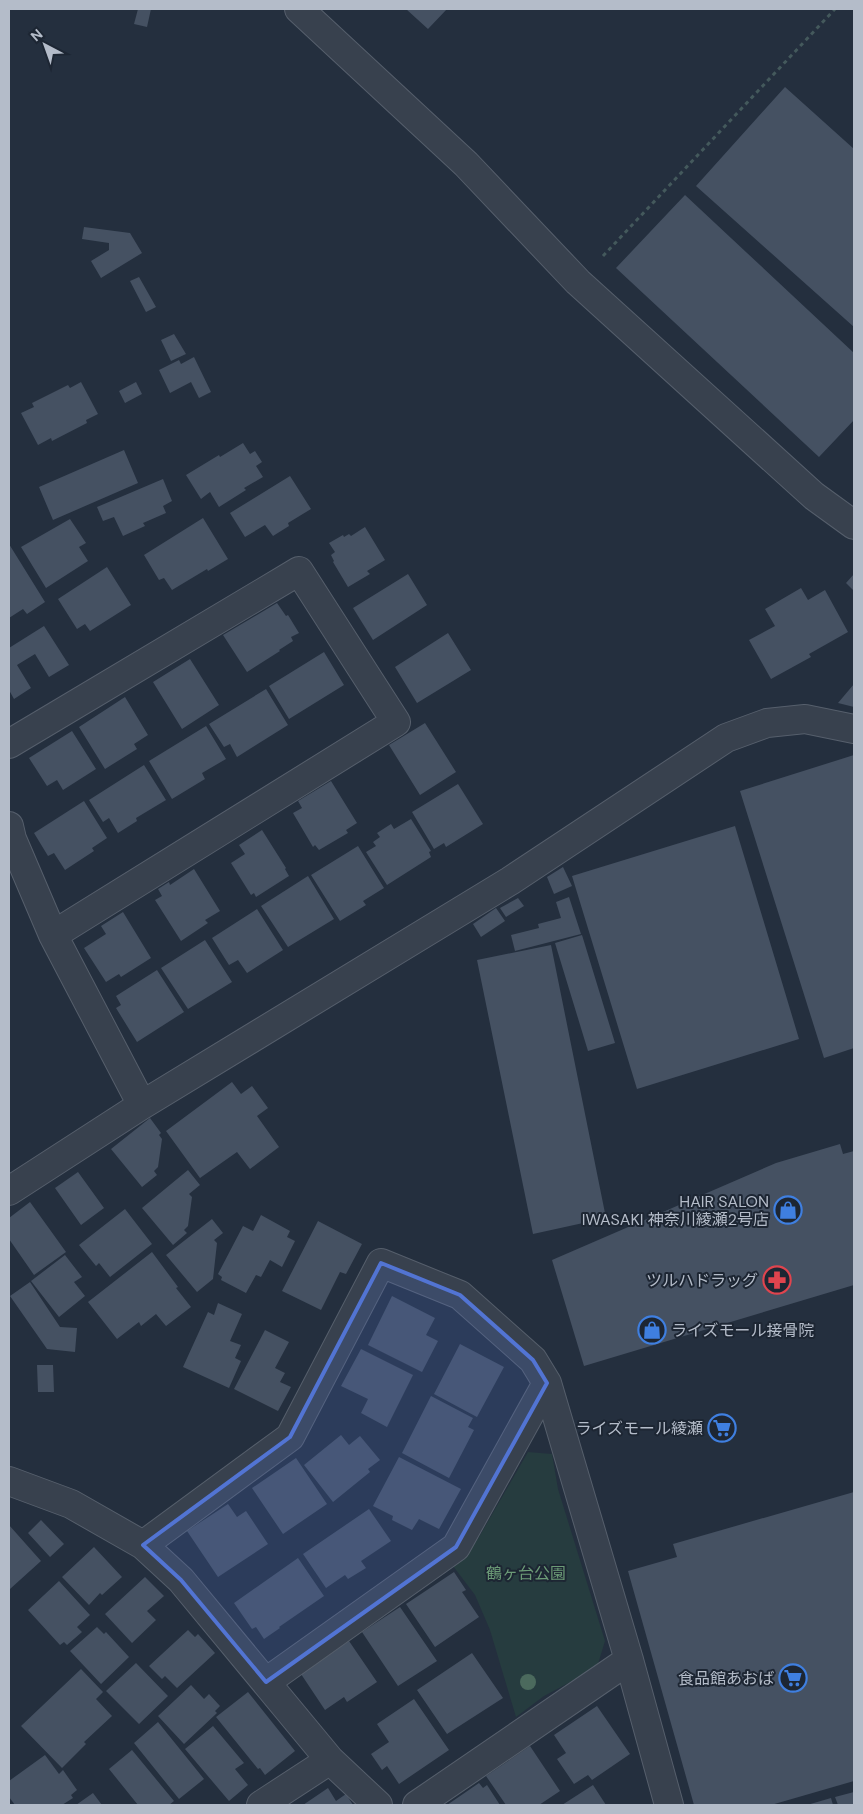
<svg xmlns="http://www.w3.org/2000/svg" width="863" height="1814" font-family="'DM Sans','Noto Sans JP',sans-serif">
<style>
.green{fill:#263c3f}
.building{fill:#455162}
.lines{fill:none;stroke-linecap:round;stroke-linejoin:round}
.minor-casing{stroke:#565f6c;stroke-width:30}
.tertiary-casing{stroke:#565f6c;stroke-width:30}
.path{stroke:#44595c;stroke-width:3;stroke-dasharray:4 4;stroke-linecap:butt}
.minor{stroke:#38414e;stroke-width:28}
.tertiary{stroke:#38414e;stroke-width:28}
.tree{fill:#4b6a5d}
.marked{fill:#5274d3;fill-opacity:0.2;stroke:#5274d3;stroke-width:4;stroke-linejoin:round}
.labels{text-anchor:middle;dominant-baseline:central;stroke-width:4;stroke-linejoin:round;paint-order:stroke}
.poi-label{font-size:16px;fill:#b4bcc9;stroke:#1d2633;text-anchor:end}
.park-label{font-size:16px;fill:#6b9a76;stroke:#1d2633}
</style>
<rect width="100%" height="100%" fill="#242f3e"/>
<!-- green -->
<path class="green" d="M528 1452 552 1454 558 1489 605 1641 598 1664 591 1671 544 1696 516 1717 490 1630 475 1595 453 1566 465 1557 479 1537Z"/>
<!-- building -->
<path class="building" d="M138 9H151L147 27 134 24Z
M406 9H447L428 29Z
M785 87 854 149V327L696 186Z
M685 195 854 353V420L819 457 616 268Z
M84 227 130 233 142 253 101 278 91 261 109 250V243L82 239Z
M139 277 156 307 146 312 130 281Z
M174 334 186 354 171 361 161 340Z
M194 357 211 392 199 398 191 382 170 393 159 370 179 360 181 364Z
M81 382 98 414 86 420 87 423 52 441 51 438 38 445 21 413 34 407 32 403 68 385 70 388Z
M136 382 142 394 125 403 119 391Z
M243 443 250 454 255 451 262 462 256 466 263 477 244 488 246 490 219 507 210 492 201 499 186 475 219 455 220 457Z
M124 450 138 483 53 520 39 487Z
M290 476 311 509 288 523 289 526 273 536 265 525 245 537 230 513Z
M163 479 172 501 163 506 166 513 143 523 145 526 123 536 114 517 103 521 97 507Z
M203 518 228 559 208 571 207 569 172 590 164 578 159 580 144 555Z
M70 519 86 543 79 547 88 561 46 588 21 547Z
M365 527 385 560 367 571 370 574 348 587 333 562 334 561 331 555 335 552 329 543 343 535 344 537 349 534 351 536Z
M9 544 45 602 27 614 23 609 9 618Z
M107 567 131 605 90 631 85 624 77 629 58 599Z
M408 574 427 605 373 640 353 608Z
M854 574V591L846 583Z
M801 588 808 600 825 590 848 632 809 654 811 657 771 679 749 640 775 626 765 609Z
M277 603 286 616 288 615 299 633 291 637 293 641 279 650 280 651 247 672 223 635Z
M44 626 69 665 49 677 35 654 17 665 31 688 14 699 9 690V648Z
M448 633 471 670 417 703 395 667Z
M324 652 344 685 289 719 269 686Z
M190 659 219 705 182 729 153 682Z
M854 684V707L838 703Z
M266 689 288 725 237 757 230 744 224 747 209 724Z
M125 697 148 735 134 744 137 749 105 769 79 727Z
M425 723 456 772 420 795 389 745Z
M206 726 226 759 202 773 205 779 172 799 149 761Z
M72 731 96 769 63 790 57 780 47 786 29 758Z
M854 755V1048L824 1058 740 791Z
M144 765 166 800 136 818 137 821 118 833 109 818 103 822 89 800Z
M331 781 357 823 346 830 348 833 319 850 315 845 313 847 293 813 302 808 298 801Z
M458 784 483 824 446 847 444 843 434 849 412 812Z
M84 801 107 838 92 848 94 851 65 870 54 853 48 856 34 833Z
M411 819 431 851 429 852 431 857 387 885 366 852 376 846 373 842 380 837 377 833 391 824 394 829Z
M735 826 799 1039 637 1089 572 876Z
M262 830 286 868 285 869 289 876 256 897 254 893 251 895 231 863 245 854 239 845Z
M358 846 384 888 363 901 366 905 340 921 311 875Z
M563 867 572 886 554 894 547 877Z
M194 869 220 911 205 920 208 923 181 941 155 900 162 896 158 889 169 882 170 885Z
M308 876 334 919 288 947 261 906Z
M569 897 581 934 515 951 511 935 539 928 538 924 561 918 556 902Z
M518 898 524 906 506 917 500 908Z
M496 908 505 921 481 937 473 924Z
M257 909 283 950 247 973 238 960 229 965 212 938Z
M123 912 151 958 121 977 119 974 106 982 84 948 106 934 101 926Z
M582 935 615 1043 588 1051 555 943Z
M205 940 232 982 188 1009 161 968Z
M551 945 606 1218 533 1234 477 960Z
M157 970 184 1012 137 1042 116 1008 121 1005 116 996Z
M232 1082 241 1094 252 1086 268 1108 257 1116 279 1147 250 1169 237 1152 200 1178 166 1131Z
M150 1118 161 1133 159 1135 162 1139 158 1167 154 1171 157 1175 142 1187 111 1149Z
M840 1144 843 1154 854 1151V1285L584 1366 552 1260 776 1163Z
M188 1170 200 1185 189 1194 192 1197 188 1226 184 1230 187 1233 173 1245 142 1208Z
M78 1172 104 1208 81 1225 55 1188Z
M30 1202 66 1252 34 1275 9 1239V1218Z
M125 1209 152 1244 110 1277 99 1263 96 1266 79 1245Z
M261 1215 290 1231 287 1237 295 1241 282 1267 270 1260 261 1277 256 1275 246 1293 221 1280 222 1277 218 1274 243 1226 253 1231Z
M212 1219 223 1233 214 1240 217 1243 213 1279 197 1292 166 1255Z
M318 1221 362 1244 346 1274 340 1272 321 1310 282 1291Z
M152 1252 178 1287 176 1288 191 1307 166 1326 156 1314 141 1326 139 1322 117 1339 88 1302Z
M65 1255 82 1277 74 1282 85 1296 59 1317 31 1281Z
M30 1282 60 1327 77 1328 75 1352 47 1349 10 1296Z
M392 1296 435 1318 426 1335 438 1341 422 1372 368 1345Z
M218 1303 242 1314 230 1341 241 1345 235 1358 241 1361 229 1388 183 1367 208 1312 214 1315Z
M265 1330 289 1342 275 1368 285 1373 280 1382 291 1387 278 1411 234 1389Z
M460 1344 504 1367 477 1417 434 1394Z
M361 1349 413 1375 387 1427 361 1413 368 1399 341 1386Z
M37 1365H53L54 1392H38Z
M431 1396 473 1418 468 1427 474 1430 449 1478 402 1453Z
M341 1435 349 1445 360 1436 380 1460 368 1469 370 1472 333 1502 304 1465Z
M399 1457 461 1489 439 1529 419 1519 412 1530 392 1520 393 1516 373 1506Z
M296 1458 327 1504 283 1534 252 1488Z
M854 1492V1781L771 1805H694L628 1571 677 1557 673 1544Z
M228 1504 237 1517 246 1511 268 1544 218 1577 187 1531Z
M369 1509 391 1541 361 1561 366 1568 348 1579 345 1575 326 1588 303 1554Z
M41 1520 64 1544 50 1557 28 1533Z
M9 1525 41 1561 10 1589 9 1588Z
M94 1547 122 1577 102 1595 100 1593 89 1605 62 1577Z
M298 1558 324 1596 279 1627 280 1628 264 1639 256 1627 252 1629 234 1603Z
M454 1572 466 1590 462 1592 479 1617 435 1647 406 1604Z
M145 1577 164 1596 147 1611 156 1620 132 1643 105 1614Z
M59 1581 90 1615 77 1627 82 1632 67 1645 64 1642 60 1645 28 1610Z
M400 1607 437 1661 398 1686 362 1632Z
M97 1627 104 1634 106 1632 129 1657 101 1684 70 1651Z
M188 1630 195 1637 198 1634 215 1653 177 1688 165 1676 162 1679 149 1666Z
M349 1641 377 1682 347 1702 344 1697 325 1710 301 1674Z
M472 1653 503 1698 447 1734 417 1690Z
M136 1663 168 1696 139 1724 106 1691Z
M81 1669 103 1692 96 1699 112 1716 84 1742 86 1744 62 1768 21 1726Z
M191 1685 204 1699 209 1694 220 1706 215 1711 217 1713 184 1744 158 1716Z
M248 1692 295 1751 265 1775 260 1768 258 1769 216 1717Z
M414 1699 449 1750 399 1784 387 1766 382 1770 371 1754 389 1742 377 1724Z
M597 1706 630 1754 592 1780 588 1775 574 1784 557 1759 566 1753 554 1735Z
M158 1722 204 1779 179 1799 134 1743Z
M213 1726 244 1763 235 1769 248 1785 229 1801 185 1749Z
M530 1746 560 1791 539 1805H506L486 1776Z
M132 1750 174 1801 169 1805H138L109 1769Z
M45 1755 59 1774 63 1770 77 1790 71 1795 73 1798 62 1805H15L9 1797V1781Z
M479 1783 483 1788 487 1785 500 1805H447Z
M593 1785 606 1805H562Z
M328 1788 336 1801 346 1794 353 1805H303Z
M854 1792V1805H838L835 1797Z
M93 1793 102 1805H76Z
M831 1798 833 1805H807Z"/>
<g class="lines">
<!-- minor casing -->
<g class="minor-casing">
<path id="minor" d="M9 744 299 571 396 722 53 935
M9 826 12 839 53 935 142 1105
M9 1191 142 1105 510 881 726 738 767 723 805 719 854 729
M9 1481 71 1504 143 1545 181 1580 330 1760 378 1805
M143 1545 290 1437 381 1263 460 1295 533 1360 547 1383 629 1660 669 1805
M266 1682 456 1547 547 1383
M261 1805 330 1760
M417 1805 629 1660"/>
</g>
<!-- tertiary casing -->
<g class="tertiary-casing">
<path id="tertiary" d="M299 9 466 164 578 282 814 496 854 525"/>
</g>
<!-- path -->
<path class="path" d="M603 256 835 9"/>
<!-- minor -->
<use href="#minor" class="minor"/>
<!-- tertiary -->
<use href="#tertiary" class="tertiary"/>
</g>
<!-- trees -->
<circle class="tree" cx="528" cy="1682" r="8"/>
<!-- marked area -->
<path class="marked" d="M381 1263 460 1295 533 1360 547 1383 456 1547 266 1682 181 1580 143 1545 290 1437Z"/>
<!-- icons -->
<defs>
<g id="shop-ring" transform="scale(1.4375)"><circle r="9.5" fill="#1d2633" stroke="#3f7fe0" stroke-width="1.5"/><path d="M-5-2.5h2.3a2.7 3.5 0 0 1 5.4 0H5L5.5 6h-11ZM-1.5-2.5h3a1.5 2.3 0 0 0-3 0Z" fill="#3f7fe0"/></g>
<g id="pharmacy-ring" transform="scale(1.4375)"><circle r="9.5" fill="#1d2633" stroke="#e0444e" stroke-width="1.5"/><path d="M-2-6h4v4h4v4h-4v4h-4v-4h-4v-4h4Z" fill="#e0444e"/></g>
<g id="supermarket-ring" transform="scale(1.4375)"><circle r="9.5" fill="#1d2633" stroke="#3f7fe0" stroke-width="1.5"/><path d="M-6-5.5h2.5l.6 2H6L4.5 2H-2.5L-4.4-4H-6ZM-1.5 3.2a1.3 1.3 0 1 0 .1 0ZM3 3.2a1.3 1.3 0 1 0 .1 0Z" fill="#3f7fe0"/></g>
</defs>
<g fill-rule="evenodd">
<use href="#shop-ring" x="788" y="1210"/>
<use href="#pharmacy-ring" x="777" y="1280"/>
<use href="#shop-ring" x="652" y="1330"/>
<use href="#supermarket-ring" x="722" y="1428"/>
<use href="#supermarket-ring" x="793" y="1678"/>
</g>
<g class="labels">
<!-- poi labels -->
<g class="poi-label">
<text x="769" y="1201">HAIR SALON<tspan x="769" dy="18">IWASAKI 神奈川綾瀬2号店</tspan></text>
<text x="758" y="1280">ツルハドラッグ</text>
<text x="671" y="1330" text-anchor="start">ライズモール接骨院</text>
<text x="703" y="1428">ライズモール綾瀬</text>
<text x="774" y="1678">食品館あおば</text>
</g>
<!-- park labels -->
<g class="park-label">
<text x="526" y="1573">鶴ヶ台公園</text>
</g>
</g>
<!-- border -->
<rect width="863" height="1814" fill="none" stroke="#b4bcc9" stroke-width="20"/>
<!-- north arrow -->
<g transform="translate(45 45) rotate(319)" stroke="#1d2633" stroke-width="4" paint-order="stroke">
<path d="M0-4L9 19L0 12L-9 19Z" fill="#b4bcc9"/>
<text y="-8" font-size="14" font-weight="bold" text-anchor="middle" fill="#b4bcc9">N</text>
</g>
</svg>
